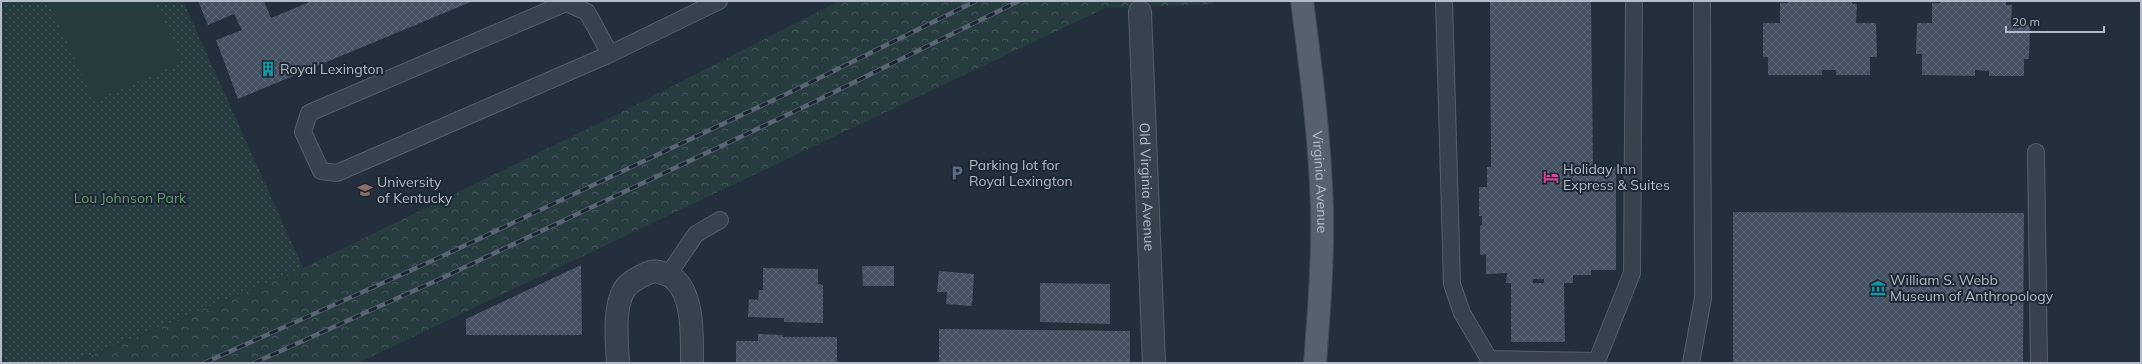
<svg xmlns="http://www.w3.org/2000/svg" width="2142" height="364" font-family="Mulish,sans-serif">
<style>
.green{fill:url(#green-dots)}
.forest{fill:url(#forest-crowns)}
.pitch{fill:#263c3f}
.building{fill:url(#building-cross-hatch);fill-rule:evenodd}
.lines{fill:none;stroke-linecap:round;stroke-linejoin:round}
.service-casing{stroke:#565f6c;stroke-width:18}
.minor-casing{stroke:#565f6c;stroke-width:24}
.primary-casing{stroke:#414a57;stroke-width:24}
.service{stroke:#38414e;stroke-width:16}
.minor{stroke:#38414e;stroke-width:22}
.primary{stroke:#56606e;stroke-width:22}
.rail-casing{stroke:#5a6575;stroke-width:4.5}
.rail{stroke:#1d2633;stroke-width:3;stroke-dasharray:9;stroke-linecap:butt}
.labels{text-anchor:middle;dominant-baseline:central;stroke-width:4;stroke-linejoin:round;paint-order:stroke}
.poi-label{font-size:14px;fill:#b4bcc9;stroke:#1d2633;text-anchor:start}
.street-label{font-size:14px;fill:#b4bcc9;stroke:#1d2633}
.park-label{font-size:14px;fill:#6b9a76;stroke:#1d2633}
</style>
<defs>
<pattern id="green-dots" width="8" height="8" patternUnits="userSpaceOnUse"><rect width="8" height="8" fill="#263c3f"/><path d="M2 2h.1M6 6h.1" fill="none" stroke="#435659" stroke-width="1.8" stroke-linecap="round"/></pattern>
<pattern id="forest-crowns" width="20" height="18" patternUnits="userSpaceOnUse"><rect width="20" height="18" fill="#263c3f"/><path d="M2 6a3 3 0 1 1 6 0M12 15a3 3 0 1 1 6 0" fill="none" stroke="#435659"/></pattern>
<pattern id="building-cross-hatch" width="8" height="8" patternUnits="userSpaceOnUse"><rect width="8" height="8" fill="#455162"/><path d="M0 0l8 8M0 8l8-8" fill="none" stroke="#5d6877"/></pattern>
</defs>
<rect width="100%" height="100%" fill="#242f3e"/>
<!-- green -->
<path class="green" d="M1 1H183L303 268 72 363H6L1 355Z"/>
<!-- forest -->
<path class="forest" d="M839 1H1215L1212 4 1105 8 358 363H73L303 268 622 112Z"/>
<!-- pitch -->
<path class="pitch" d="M48 1H155L182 62 94 101Z"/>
<!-- building -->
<path class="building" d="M198 1H264L271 18 312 1H473L238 99 216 40 242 30 234 14 208 25Z
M1490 1H1591L1593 167H1616V270H1591V275H1573V283H1564L1565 342H1511V283H1506L1507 273 1486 274V254L1480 255V225L1482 226V216H1479V187H1487V167H1491ZM1533 279H1544V283H1533Z
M1788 1H1852V4H1857L1856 23H1876L1877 57H1870V75H1836V70H1822V75H1768V57H1763V23H1780V3H1788Z
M1941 1H2006V5H2012L2011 25H2030L2029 59H2024V76H1989V71L1975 70V76L1922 75V54H1916L1917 23H1932V3H1941Z
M1733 212 2024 213 2023 363H1733Z
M581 265 582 335H466V319Z
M862 266H894V286H863Z
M763 268 818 269V284L823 285V323L784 322V318L748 317 749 299 758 300 759 290H763Z
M939 271 974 274 972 306 946 304 947 292H937Z
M1040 283 1110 284V324L1040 322Z
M939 329 1130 331V363H939Z
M758 334 783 335V337H837V363H736V341H758Z"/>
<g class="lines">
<!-- service casing -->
<g class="service-casing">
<path id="service" d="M1444 1 1452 284 1462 313 1489 359 1488 363
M610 54 587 12 566 3 309 113 303 132 321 171 337 173 610 54 719 1
M2036 152 2039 363
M668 275 696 234 720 220
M1489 359 1596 361
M1596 363 1632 273 1634 1
M1691 363 1703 298 1702 1"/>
</g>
<!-- minor casing -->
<g class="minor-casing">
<g id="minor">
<path id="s1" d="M1140 12 1154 363"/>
<path d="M618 363C617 342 613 309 624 290 628 283 641 276 648 273 655 270 659 272 666 274 695 286 692 337 692 363"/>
</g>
</g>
<!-- primary casing -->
<g class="primary-casing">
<g id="primary">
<path id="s2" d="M1302 1C1311 70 1320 139 1322 209 1323 260 1319 312 1315 363"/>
</g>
</g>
<!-- service -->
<use href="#service" class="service"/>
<!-- minor -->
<use href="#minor" class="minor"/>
<!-- primary -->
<use href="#primary" class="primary"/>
<!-- rail casing -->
<g class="rail-casing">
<path id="rail" d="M204 363 434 260 801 87 976 1
M254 363 442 278 810 104 1019 1"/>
</g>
<!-- rail -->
<use href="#rail" class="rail"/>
</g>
<!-- icons -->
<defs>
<g id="building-bare" transform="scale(1.2)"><path d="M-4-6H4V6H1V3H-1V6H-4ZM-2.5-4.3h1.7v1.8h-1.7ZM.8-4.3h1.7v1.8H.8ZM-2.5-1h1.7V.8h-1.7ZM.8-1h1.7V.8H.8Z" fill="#0f9aa8" stroke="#1d2633" stroke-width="2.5" paint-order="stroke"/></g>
<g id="parking-bare" transform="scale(1.2)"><path d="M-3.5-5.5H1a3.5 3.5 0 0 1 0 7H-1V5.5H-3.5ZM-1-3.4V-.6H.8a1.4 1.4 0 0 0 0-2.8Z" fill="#5c6f8a" stroke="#1d2633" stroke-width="2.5" paint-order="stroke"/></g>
<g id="hotel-bare" transform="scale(1.2)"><path d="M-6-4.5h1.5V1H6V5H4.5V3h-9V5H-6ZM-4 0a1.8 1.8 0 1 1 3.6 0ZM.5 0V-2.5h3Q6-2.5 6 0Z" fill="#d1479c" stroke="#1d2633" stroke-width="2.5" paint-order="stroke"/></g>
<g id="university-bare" transform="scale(1.2)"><path d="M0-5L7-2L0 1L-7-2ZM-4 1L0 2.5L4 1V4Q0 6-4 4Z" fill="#8d6e63" stroke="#1d2633" stroke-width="2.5" paint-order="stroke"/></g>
<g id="museum-bare" transform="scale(1.2)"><path d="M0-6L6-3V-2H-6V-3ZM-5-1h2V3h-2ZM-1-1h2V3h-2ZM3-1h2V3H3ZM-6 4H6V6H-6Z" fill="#0f9aa8" stroke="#1d2633" stroke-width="2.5" paint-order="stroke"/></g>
</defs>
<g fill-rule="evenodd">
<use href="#building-bare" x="268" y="69"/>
<use href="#parking-bare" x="957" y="173"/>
<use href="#hotel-bare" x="1551" y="177"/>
<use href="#university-bare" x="365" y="190"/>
<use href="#museum-bare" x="1878" y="288"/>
</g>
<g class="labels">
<!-- poi labels -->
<g class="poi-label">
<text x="280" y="69">Royal Lexington</text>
<text x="969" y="165">Parking lot for<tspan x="969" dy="16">Royal Lexington</tspan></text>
<text x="1563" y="169">Holiday Inn<tspan x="1563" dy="16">Express &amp; Suites</tspan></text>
<text x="377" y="182">University<tspan x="377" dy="16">of Kentucky</tspan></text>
<text x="1890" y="280">William S. Webb<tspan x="1890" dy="16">Museum of Anthropology</tspan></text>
</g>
<!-- street labels -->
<g class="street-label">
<text stroke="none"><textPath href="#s2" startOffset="182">Virginia Avenue</textPath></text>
<text stroke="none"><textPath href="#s1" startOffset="175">Old Virginia Avenue</textPath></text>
</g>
<!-- park labels -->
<g class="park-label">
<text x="130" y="198">Lou Johnson Park</text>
</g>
</g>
<!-- border -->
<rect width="2142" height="364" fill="none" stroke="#b4bcc9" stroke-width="4"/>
<!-- scale -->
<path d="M2006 26v6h98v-6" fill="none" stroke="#b4bcc9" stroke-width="2"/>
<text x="2012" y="26" font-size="12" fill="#b4bcc9" stroke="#1d2633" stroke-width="3" paint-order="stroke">20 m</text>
</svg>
